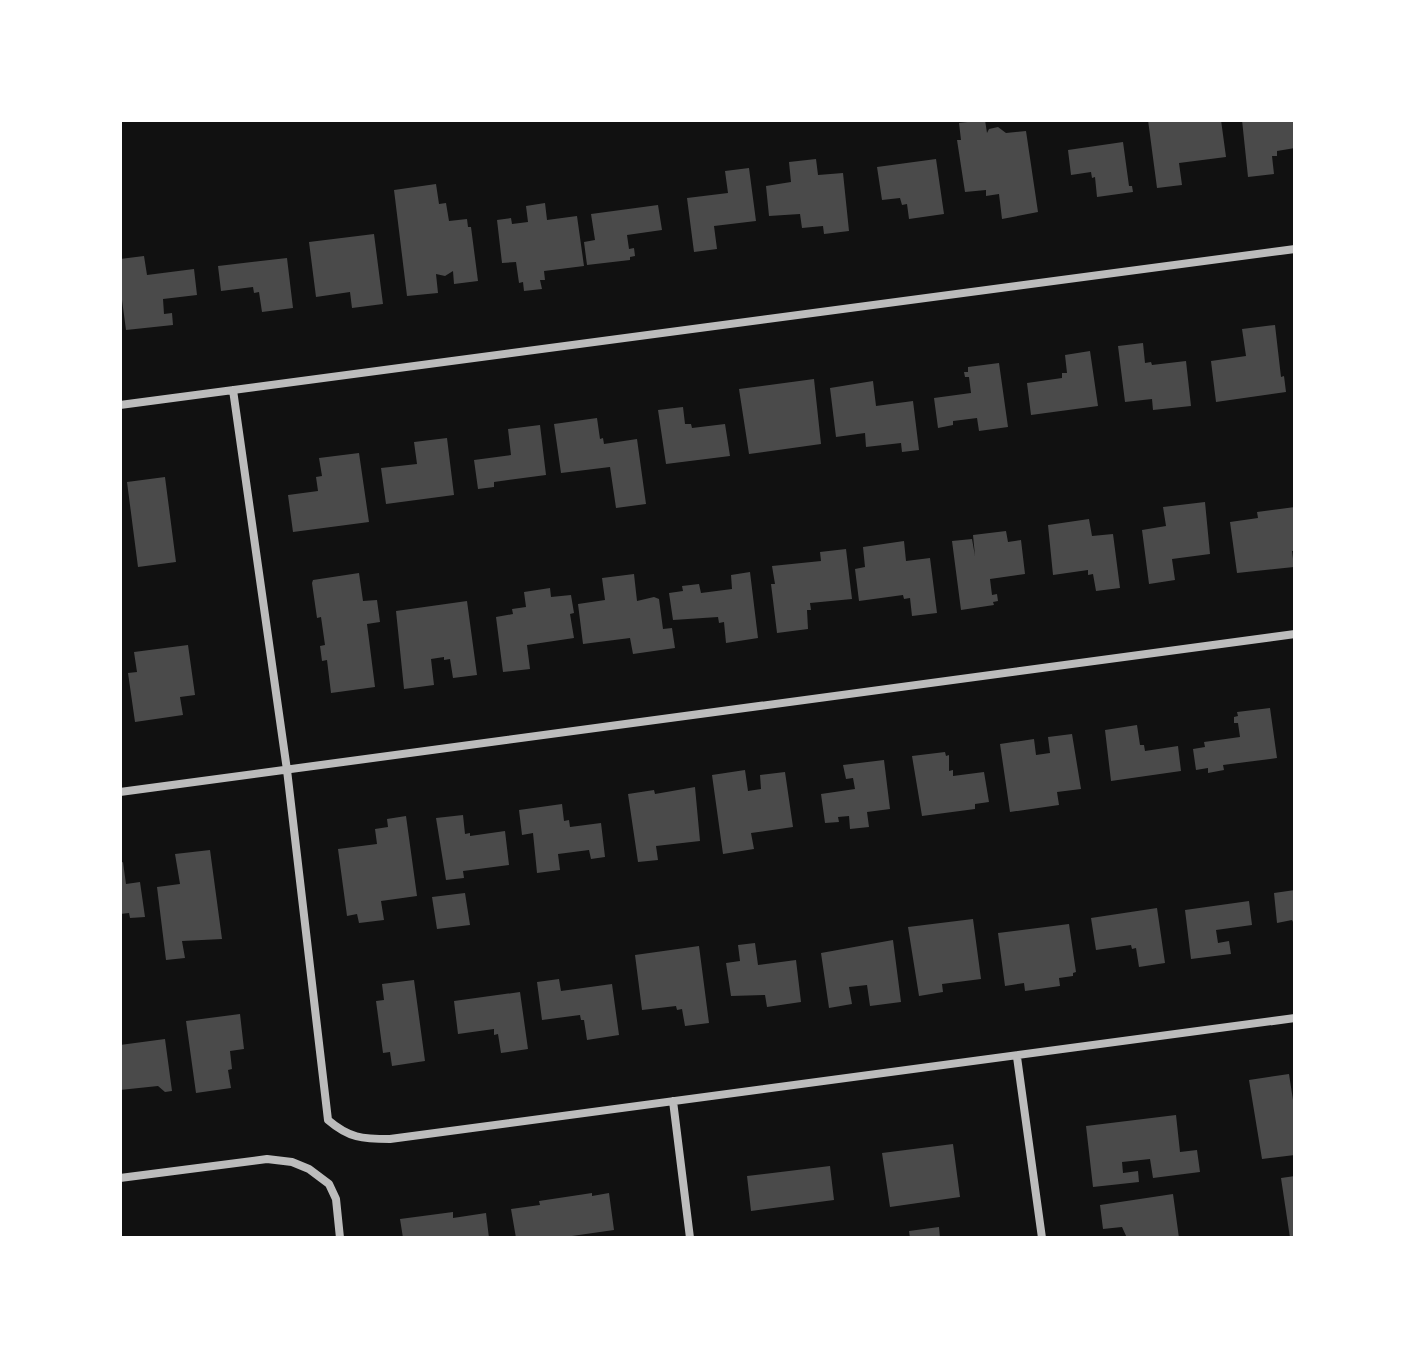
<svg xmlns="http://www.w3.org/2000/svg" width="1415" height="1358" font-family="Lato,sans-serif">
<style>
.building{fill:#4a4a4a}
.lines{fill:none;stroke-linecap:round;stroke-linejoin:round}
.minor{stroke:#bcbcbc;stroke-width:8}
</style>
<rect width="100%" height="100%" fill="#111"/>
<!-- building -->
<path class="building" d="M985 120 987 133 989 129 998 127 1006 133 1026 131 1038 212 1002 219 999 194 986 196V190L965 192 957 140H961L959 123Z
M1148 120H1221L1226 157 1179 163 1182 185 1157 188Z
M1242 120H1295V148L1277 151V156H1272L1274 174 1248 177Z
M1123 142 1129 186H1132L1133 192 1097 197 1095 177 1092 178 1091 172 1071 175 1068 150Z
M816 159 818 175 843 173 849 231 824 234 823 226 802 228 800 214 769 216 766 186 791 182 789 162Z
M936 159 944 214 909 219 907 204 902 205 900 198 882 200 877 167Z
M749 168 756 221 714 226 717 249 694 252 687 198 728 193 725 171Z
M436 184 439 204 446 203 449 221 467 219 468 227H471L478 281 454 284 453 271 445 276 436 274 438 293 407 296 394 190Z
M545 203 547 220 577 216 584 266 544 271 545 280H540L542 289 524 291 523 282 519 283 516 262 502 263 497 220 511 218 512 224 528 222 526 206Z
M658 205 662 230 627 235 629 249 634 248 635 256 630 257V260L587 265 584 242 595 240 591 214Z
M374 234 383 304 352 308 350 292 316 297 309 242Z
M144 256 147 275 194 269 197 295 163 299 164 314 172 313 173 325 126 330 120 285V259Z
M287 258 293 308 262 312 259 292 254 293 253 287 221 291 218 266Z
M1275 325 1281 377 1284 376 1286 392 1216 402 1211 361 1246 356 1242 329Z
M1143 343 1145 363 1151 362 1152 365 1186 361 1191 406 1153 410 1152 399 1125 402 1118 346Z
M1090 351 1098 406 1031 415 1027 383 1062 378V373H1067L1065 355Z
M999 363 1008 427 979 431 977 418 953 421V425L938 428 934 398 971 393 969 377H965L964 372H968V367Z
M814 379 821 444 749 454 739 389Z
M873 381 876 406 913 401 919 450 902 452 901 443 866 447 865 433 836 437 830 388Z
M683 407 685 424H691L692 428 725 424 730 456 666 464 658 410Z
M597 418 600 439 603 438 604 444 637 439 646 504 616 508 610 467 561 473 554 424Z
M540 425 546 475 494 482V487L478 489 474 460 511 455 508 429Z
M447 438 454 495 386 504 381 468 417 464 414 442Z
M359 453 369 522 293 532 288 495 318 491 316 477 322 476 319 458Z
M165 477 176 562 138 567 127 482Z
M1205 502 1210 554 1172 559 1175 580 1149 584 1142 530 1166 526 1163 507Z
M1295 507V551H1292L1294 567 1237 573 1230 522 1258 518 1257 512Z
M1089 519 1092 536 1113 534 1120 588 1096 591 1093 574 1088 575V570L1053 575 1048 525Z
M1006 531 1008 542 1021 540 1025 574 990 579 992 595 997 594 998 601 993 602 994 605 961 610 952 541 972 539 975 556 973 535Z
M904 541 906 561 930 558 937 613 912 616 910 598 904 599 903 595 859 601 855 569 865 567 863 547Z
M846 549 852 599 810 603 811 610H807L808 629 777 633 771 584H775L772 566 821 561 820 552Z
M750 572 758 638 726 643 724 622 719 623 718 617 673 620 669 593 683 591 682 586 699 584 701 593 732 589 731 575Z
M359 573 363 601 377 600 380 622 367 624 375 687 331 693 327 660 322 661 320 646 325 645 321 617 317 618 312 583 313 580Z
M634 574 637 601 654 597 659 599 663 629 672 628 675 648 633 654 630 638 583 644 578 604 605 600 602 578Z
M550 588 551 597 571 595 574 613 570 614 574 638 527 645 530 669 503 672 496 617 513 614 512 609 526 607 524 592Z
M467 601 477 675 453 678 450 659 444 660V657L431 659 434 685 404 689 396 611Z
M188 645 195 695 180 697 183 715 135 722 128 673 137 672 134 652Z
M1270 708 1277 758 1223 765 1224 770 1208 773V768L1196 770 1193 749 1205 747 1204 742 1240 737 1238 723H1234V717L1238 716 1237 712Z
M1137 725 1140 745H1144L1145 751 1178 746 1181 771 1111 781 1105 730Z
M1072 734 1081 789 1057 792 1059 805 1010 812 1000 744 1034 739 1036 755 1050 753 1048 737Z
M945 752 946 756 949 755V771L953 770V776L984 772 989 802 975 804V809L922 816 912 756Z
M884 760 890 809 867 812 869 827 850 829 849 816 838 817 839 822 825 823 821 794 855 789 853 778 846 779 843 765Z
M745 770 748 791 761 789 760 775 785 772 793 827 751 833 754 849 723 854 712 775Z
M695 787 700 841 656 846 658 860 638 862 628 794 654 790 655 794Z
M562 804 564 821 569 820 570 827 601 823 605 857 591 859 589 850 558 854 560 870 537 873 533 833 522 835 519 810Z
M463 815 465 834 470 833V836L505 831 509 865 463 871 464 878 446 880 436 818Z
M406 816 417 896 381 901 384 920 359 923 357 914 347 916 338 849 377 844 375 829 388 827 387 819Z
M210 850 222 939 182 941 185 958 166 960 157 887 180 884 175 854Z
M123 862 126 884 140 882 145 917 130 918 129 913 120 914V863Z
M1295 890V926L1292 920 1277 923 1274 893Z
M465 893 470 925 437 929 432 897Z
M1249 901 1252 925 1216 930 1218 943 1229 941 1231 954 1191 959 1185 910Z
M1157 908 1165 963 1139 967 1136 948 1132 949 1131 945 1096 950 1091 918Z
M973 919 981 979 942 984 943 992 919 996 908 927Z
M1069 924 1076 972 1073 973V976L1059 978 1060 986 1025 991 1024 983 1005 986 998 933Z
M893 940 901 1002 870 1006 867 985 849 987 852 1004 829 1008 821 953Z
M755 943 758 965 796 960 801 1002 767 1007 765 995 731 996 726 963 740 961 738 945Z
M699 946 709 1023 685 1026 682 1009 677 1010 676 1006 642 1010 635 955Z
M559 979 561 991 612 984 619 1035 587 1040 584 1020H581L580 1015 542 1020 537 982Z
M414 980 425 1061 392 1066 390 1052 383 1053 376 1001 384 1000 382 984Z
M520 992 528 1049 501 1053 498 1034 494 1035V1029L458 1034 454 1001Z
M240 1014 244 1049 230 1051 232 1069 228 1070 231 1088 196 1093 186 1021Z
M165 1039 172 1091 165 1092 158 1086 120 1090V1045Z
M1289 1074 1295 1113V1155L1262 1159 1249 1080Z
M1176 1115 1180 1152 1197 1150 1200 1172 1153 1178 1150 1159 1122 1162 1123 1173 1138 1171 1139 1182 1093 1187 1086 1126Z
M953 1144 960 1197 890 1207 882 1153Z
M830 1166 834 1200 751 1211 747 1176Z
M1295 1176V1238H1290L1281 1178Z
M592 1193V1196L609 1193 614 1230 558 1238H516L511 1209 540 1205 539 1201Z
M1173 1194 1179 1238H1127L1122 1227 1103 1229 1100 1205Z
M453 1212V1218L486 1213 489 1238H403L400 1219Z
M939 1227 940 1238H910L909 1231Z"/>
<g class="lines">
<!-- minor -->
<path class="minor" d="M233 390 287 770 328 1120C349 1138 362 1139 390 1139L1295 1018
M120 405 1295 249
M120 792 1295 634
M1017 1057 1042 1238
M673 1101 690 1238
M120 1178 267 1159 292 1162 309 1169 329 1184 336 1199 340 1238"/>
</g>
<!-- border -->
<rect width="1415" height="1358" fill="none" stroke="#ffffff" stroke-width="244"/>
</svg>
